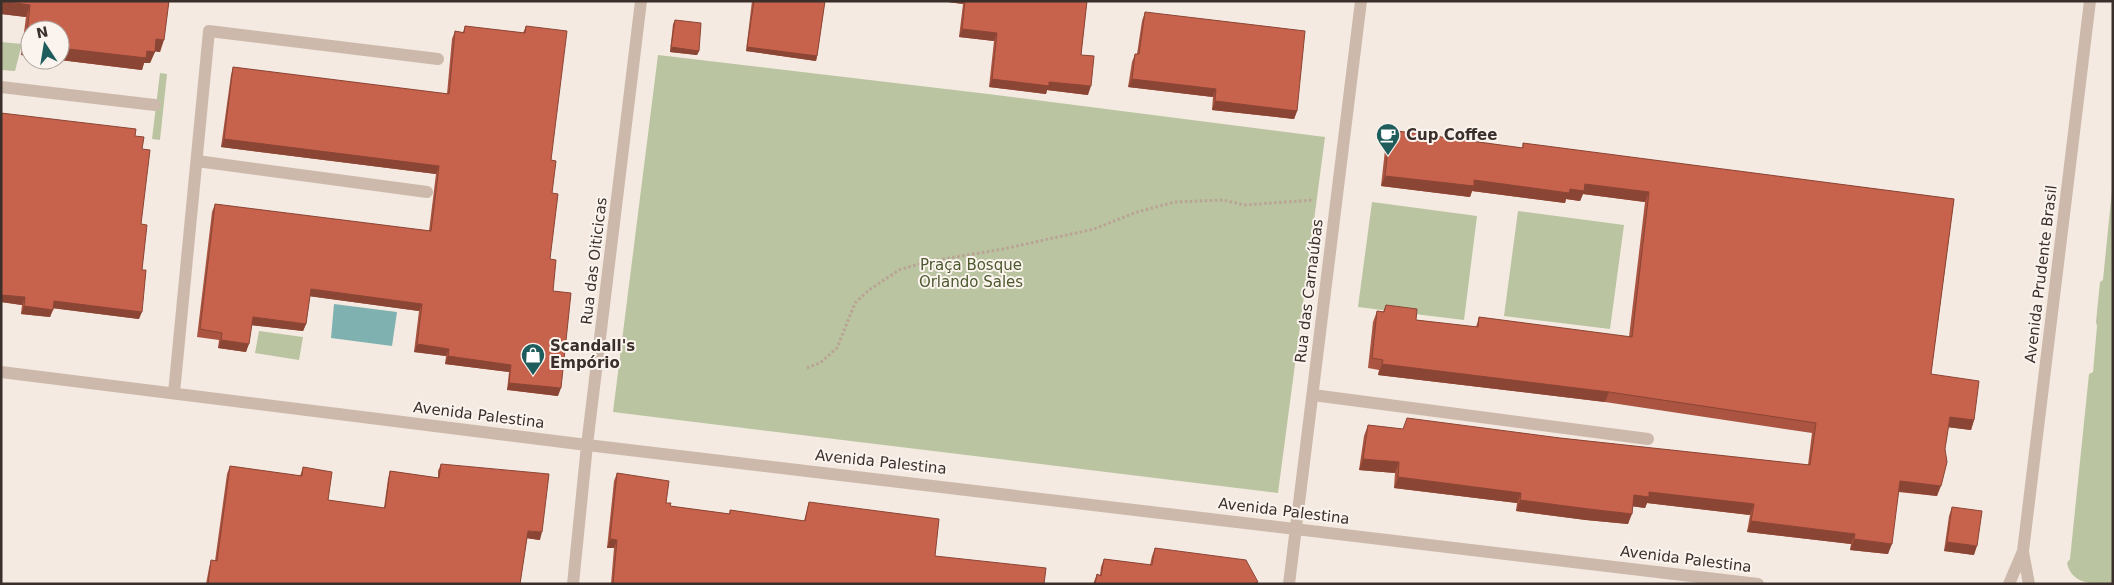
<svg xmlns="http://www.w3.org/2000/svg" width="2114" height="585" font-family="'DejaVu Sans',sans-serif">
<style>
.green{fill:#bac4a0}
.water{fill:#7fb1b0}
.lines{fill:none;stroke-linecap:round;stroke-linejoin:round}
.path{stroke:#b9a396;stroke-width:3;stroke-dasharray:2.5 2.5;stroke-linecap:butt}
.minor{stroke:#cdb9ac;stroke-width:12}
.wall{fill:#ab5441}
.shaded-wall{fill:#8b4535}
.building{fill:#c7624c;stroke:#8b4535}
.labels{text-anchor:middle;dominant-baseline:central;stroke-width:4;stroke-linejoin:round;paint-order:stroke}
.poi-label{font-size:15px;font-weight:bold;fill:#3b2f2b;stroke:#fbf4ee;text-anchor:start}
.street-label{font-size:15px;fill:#3b2f2b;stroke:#fbf4ee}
.park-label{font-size:15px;fill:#4c592e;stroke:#fbf4ee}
</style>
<rect width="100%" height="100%" fill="#f4eae1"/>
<!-- green -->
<path class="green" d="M1 42 22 44 15 71 1 70Z
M658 55 988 94 1325 137 1278 493 613 412Z
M160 73 167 74 160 140 152 139Z
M2113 180V584C2093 584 2072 585 2067 563L2070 559 2089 374 2093 372 2097 326 2096 322 2100 282 2103 280Z
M1372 202 1477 216 1464 320 1358 307Z
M1518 211 1624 225 1610 329 1504 316Z
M259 331 303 337 299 360 255 353Z"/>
<!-- water -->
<path class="water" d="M334 304 397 312 392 346 331 338Z"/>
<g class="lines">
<!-- path -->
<path class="path" d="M807 368 820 363 837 348 855 303 869 290 899 270 926 262 1003 249 1094 229 1137 212 1175 202 1223 200 1244 205 1313 200"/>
<!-- minor -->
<path class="minor" d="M1 87 155 105
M197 161 427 192
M1 372 587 445 1758 584
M174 393 209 31 438 59
M1313 395 1648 439
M2023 552 2029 584
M573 584 587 445 641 1
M1289 584 1361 1
M2009 584 2023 551 2090 1"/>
</g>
<!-- wall -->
<path class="wall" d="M1 1H169L160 52 155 51 150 63H144L142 70 60 60V30H30V56L21 55 26 17 1 14Z
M752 1H825L817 56 816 61 746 51Z
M948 1H1087L1081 55 1088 95 1047 90 1046 94 989 87 994 41 959 37 963 4 948 2Z
M1145 12 1297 111 1294 119 1212 110 1213 97 1128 87 1132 62 1135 54H1137L1142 21Z
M675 20 699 51 697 55 670 52 673 24Z
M465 26 523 33 526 26 551 160 552 193 550 259 558 396 507 390 509 372 445 364 446 356 414 352 419 311 309 296 306 324 303 331 252 325 246 352 218 348 219 340 197 337 212 212 215 204 429 231 436 174 221 147 231 75 233 67 447 94 452 39 455 31 463 32Z
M1 113 135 136 142 149 141 224 142 270 139 319 53 308 50 317 21 314 22 305 1 302Z
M1390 130 1522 148 1523 143 1954 199 1931 374 1974 420 1971 430 1948 427 1937 496 1898 492 1888 554 1850 550 1851 544 1747 532 1750 515 1647 503 1645 508 1632 506 1628 524 1586 520 1516 511 1517 503 1394 488 1395 473 1359 470 1364 436 1368 425 1403 429 1560 438 1808 465 1812 433 1605 402 1378 375 1379 370 1368 368 1373 322 1377 311 1383 312 1386 305 1416 320 1476 327 1479 317 1629 337 1645 202 1583 194 1580 201 1566 199 1565 203 1472 191 1470 197 1381 186 1386 141Z
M441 464 540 540 527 538 520 584H206L209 568 211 560 215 561 227 474 230 466 300 476 303 467 328 500 384 508 388 479 390 471 438 478V471Z
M617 473 670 506 729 514 730 510 804 521 809 502 935 556 1044 584H611L614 548H607L614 481Z
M1952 507 1974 555 1944 551 1949 516Z
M1155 548 1258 584H1093L1097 574 1100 575 1101 567 1104 559 1150 565 1152 556Z"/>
<!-- shaded-wall -->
<path class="shaded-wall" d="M948 1H964L963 4 948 2Z
M1 2 30 5 26 17 1 14Z
M962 29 997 33 994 41 959 37Z
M156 39 164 40 160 52 152 51Z
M26 44H30V56L21 55Z
M671 47 699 51 697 55 670 52Z
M747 47 817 56 816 61 746 51Z
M60 48 147 51 155 52 150 63H144L142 70 60 60Z
M992 79 1049 82 1091 86 1088 95 1047 90 1046 94 989 87Z
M1132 79 1216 89 1213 97 1128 87Z
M1215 101 1297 111 1294 119 1212 110Z
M224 139 439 166 436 174 221 147Z
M1385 176 1474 180 1570 189 1585 184 1649 192 1645 202 1583 194 1580 201 1566 199 1565 203 1472 191 1470 197 1381 186Z
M311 289 422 304 419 311 308 296Z
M1 295 25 297 22 305 1 302Z
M54 301 142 312 139 319 51 308Z
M24 306 53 310 50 317 21 314Z
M253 317 306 324 303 331 250 325Z
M221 340 249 344 246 352 218 348Z
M417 344 449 349 446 356 414 352Z
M448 356 511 365 509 372 445 364Z
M1382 364 1609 392 1605 402 1378 375Z
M509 383 561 388 558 396 507 390Z
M1950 417 1974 420 1971 430 1946 427Z
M1363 459 1399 462 1395 473 1359 470Z
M1398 477 1521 493 1517 503 1394 488Z
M1900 481 1941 486 1937 496 1896 491Z
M1649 492 1754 504 1750 515 1647 503 1645 508 1630 506 1634 495Z
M1520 500 1632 514 1628 524 1586 520 1516 511Z
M1751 521 1855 534 1851 544 1747 532Z
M528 531 542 532 540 540 525 538Z
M610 539 617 540 614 548H607Z
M1854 539 1892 544 1888 554 1850 550Z
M1947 542 1977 546 1974 555 1944 551Z"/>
<!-- building -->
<path class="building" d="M1 1H169L164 40 156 39 155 52 147 51 146 58 60 48V30H30V44H26L30 5Z
M754 1H825L817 56 747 47Z
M965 1H1087L1081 55 1094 56 1091 86 1049 82V86L992 79 997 33 962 29Z
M1145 12 1305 31 1297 111 1215 101 1216 89 1132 79 1135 54H1139Z
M675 20 701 23 699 51 671 47Z
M465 26 525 33 526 26 567 31 551 160 556 161 552 193 558 194 550 259 556 260 553 291 571 293 561 388 509 383 511 365 448 356 449 349 417 344 422 304 311 289 306 324 253 317 249 344 221 340 222 333 200 329 215 204 431 231 439 166 224 139 233 67 449 94 455 31 464 33Z
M1 113 136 129 135 136 144 137 142 149 150 150 141 224 147 225 142 270H146L142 312 54 301 53 310 24 306 25 297 1 295Z
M1390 130 1523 148V143L1954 199 1931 374 1979 381 1974 420 1950 417 1945 449 1947 462 1941 486 1900 481 1892 544 1854 539 1855 534 1751 521 1754 504 1649 492V497L1634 495 1632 514 1589 509 1520 500 1521 493 1398 477 1399 462 1363 459 1368 425 1403 429 1407 418 1560 438 1810 465 1816 423 1609 392 1382 364 1383 360 1372 358 1377 311 1384 312 1386 305 1417 309 1416 320 1478 327 1479 317 1632 337 1649 192 1585 184 1584 191 1570 189 1569 193 1474 180V186L1385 176Z
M441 464 549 474 542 532 528 531 520 584H208L211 560 217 561 230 466 302 476 303 467 332 472 328 500 385 508 390 471 439 478Z
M617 473 669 481 666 503H671L670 506 730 514V510L805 521 809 502 939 519 935 556 1046 568 1044 584H613L617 540 610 539Z
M1952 507 1982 511 1977 546 1947 542Z
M1155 548 1246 560 1258 582 1253 584H1095L1097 574 1101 576 1104 559 1152 565Z"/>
<!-- icons -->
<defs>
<g id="cafe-pin" transform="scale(1.25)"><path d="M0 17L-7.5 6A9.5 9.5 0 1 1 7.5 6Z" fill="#1f5d5d" stroke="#fbf4ee"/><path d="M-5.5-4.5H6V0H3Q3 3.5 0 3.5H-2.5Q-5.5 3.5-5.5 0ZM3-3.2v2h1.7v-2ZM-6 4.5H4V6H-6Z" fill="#fff"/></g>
<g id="shop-pin" transform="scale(1.25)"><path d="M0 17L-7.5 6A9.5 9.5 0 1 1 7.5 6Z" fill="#1f5d5d" stroke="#fbf4ee"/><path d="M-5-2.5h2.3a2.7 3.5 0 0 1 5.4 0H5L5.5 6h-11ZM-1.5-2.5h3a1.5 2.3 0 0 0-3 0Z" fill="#fff"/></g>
</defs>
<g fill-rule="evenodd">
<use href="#cafe-pin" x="1388" y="135"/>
<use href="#shop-pin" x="533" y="355"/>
</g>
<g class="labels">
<!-- poi labels -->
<g class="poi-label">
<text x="1406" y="135">Cup Coffee</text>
<text x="550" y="346">Scandall's<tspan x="550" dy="17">Empório</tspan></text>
</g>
<!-- street labels -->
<g class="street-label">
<text transform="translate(594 261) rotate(-83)">Rua das Oiticicas</text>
<text transform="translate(2041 274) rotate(-83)">Avenida Prudente Brasil</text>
<text transform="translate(1309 291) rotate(-83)">Rua das Carnaúbas</text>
<text transform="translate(479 415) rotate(7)">Avenida Palestina</text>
<text transform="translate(881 462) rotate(6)">Avenida Palestina</text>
<text transform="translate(1284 511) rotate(7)">Avenida Palestina</text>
<text transform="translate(1686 559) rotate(7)">Avenida Palestina</text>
</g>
<!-- park labels -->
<g class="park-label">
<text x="971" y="265">Praça Bosque<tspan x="971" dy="17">Orlando Sales</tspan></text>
</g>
</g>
<!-- border -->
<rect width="2114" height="585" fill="none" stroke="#3b2f2b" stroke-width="5"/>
<!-- north arrow -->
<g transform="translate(45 45) rotate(348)"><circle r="24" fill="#fbf4ee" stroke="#aea5a0"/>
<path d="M0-4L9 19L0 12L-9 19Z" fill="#1f5d5d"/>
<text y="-8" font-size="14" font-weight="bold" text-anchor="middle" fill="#3b2f2b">N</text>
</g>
</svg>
